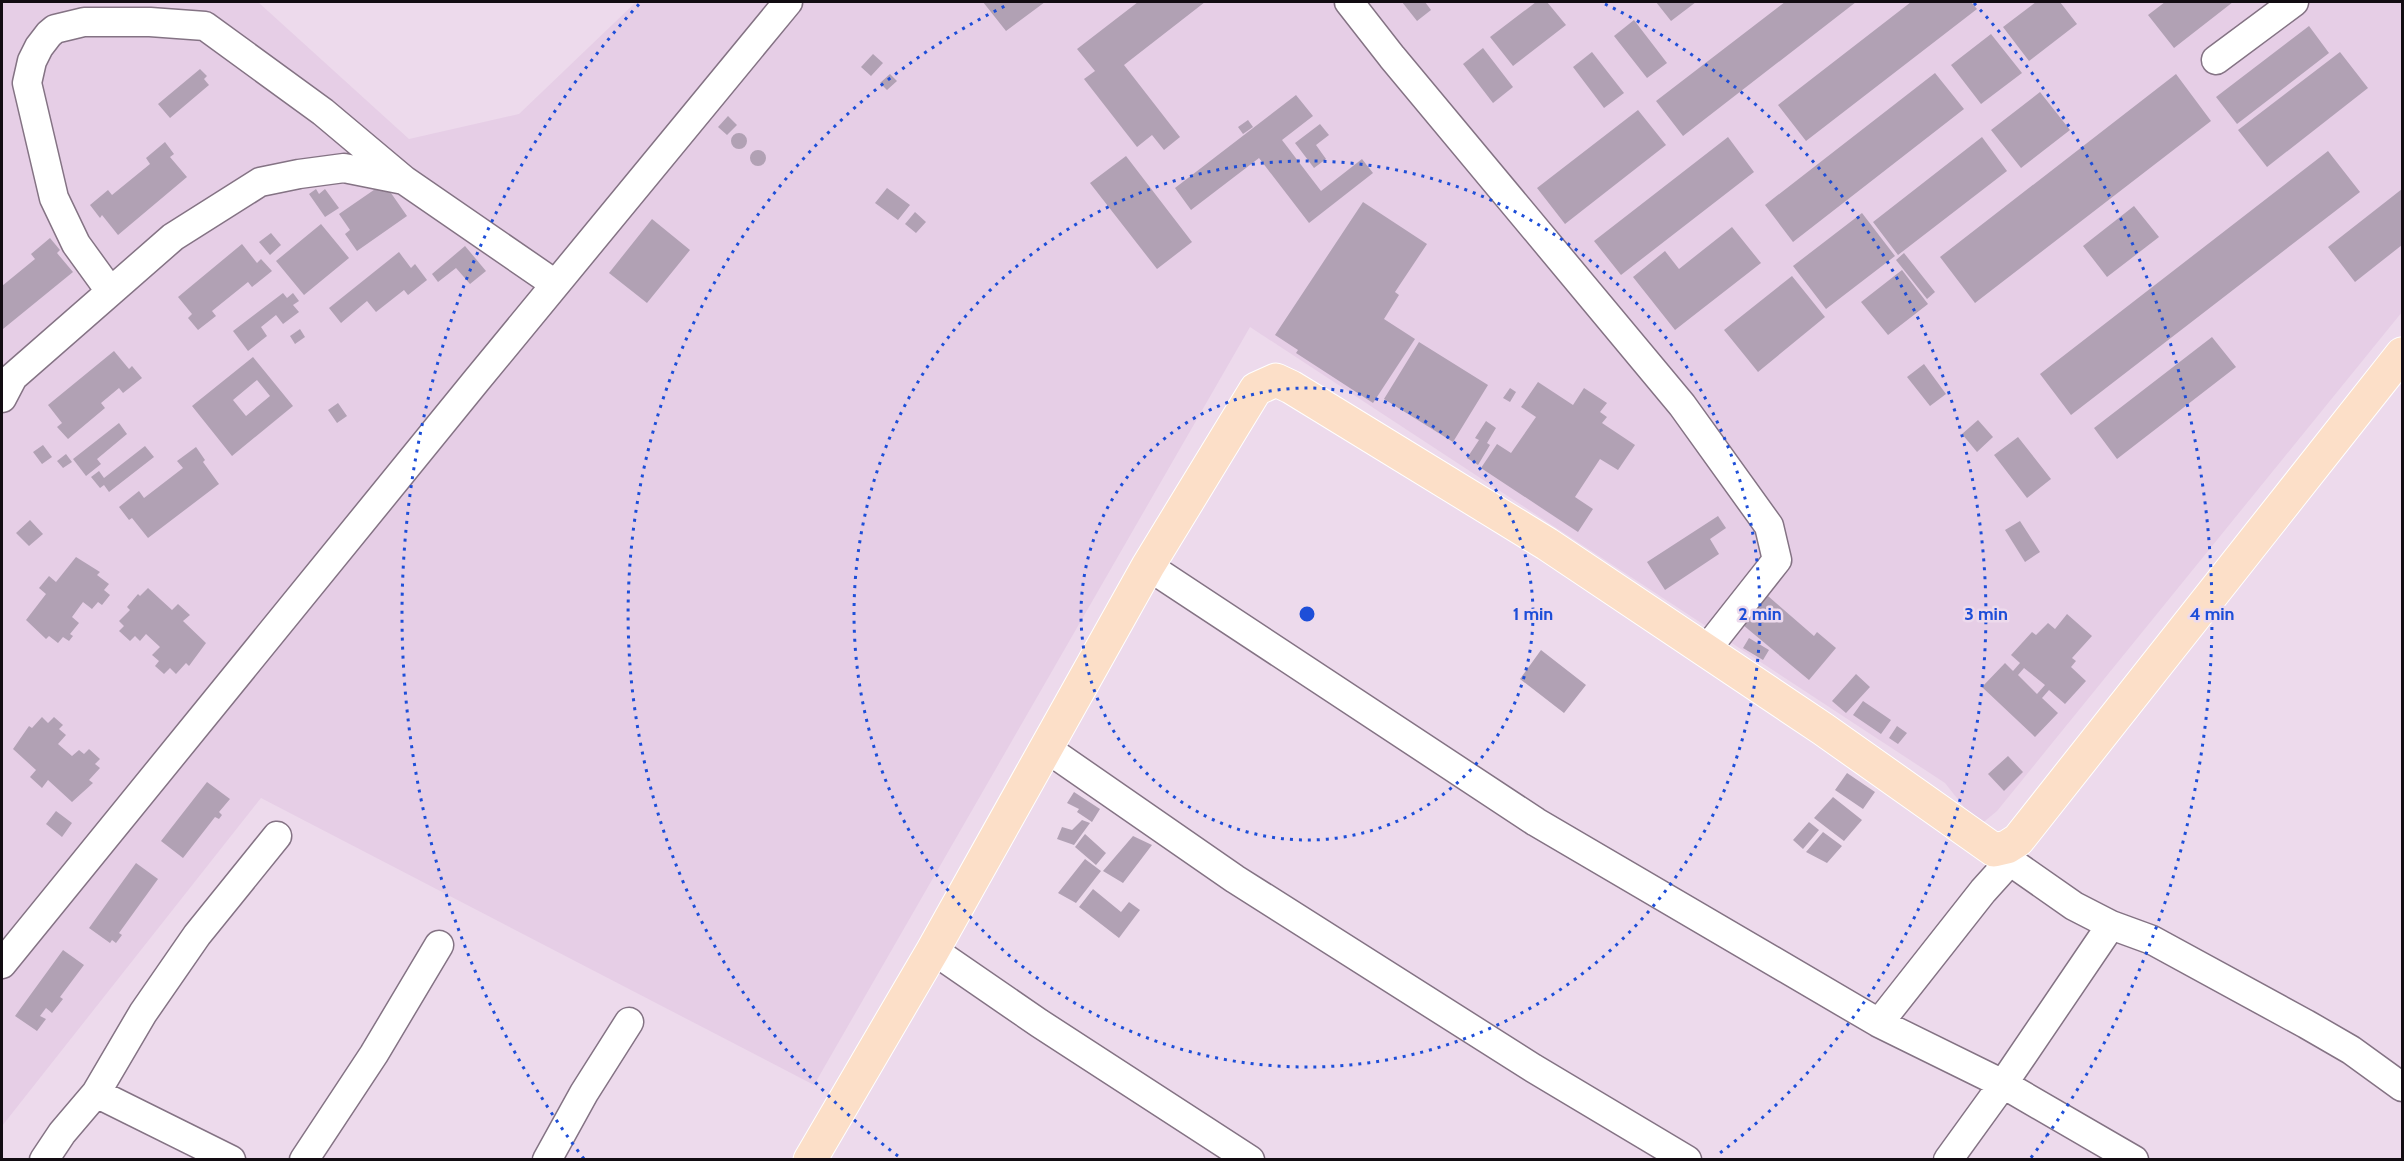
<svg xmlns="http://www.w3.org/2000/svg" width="2404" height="1161" font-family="Cabin,sans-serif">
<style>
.built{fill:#e6cee6}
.building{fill:#b1a1b4;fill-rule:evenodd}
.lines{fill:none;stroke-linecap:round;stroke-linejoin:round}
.minor-casing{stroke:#847384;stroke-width:31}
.major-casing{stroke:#fff;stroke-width:35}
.minor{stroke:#fff;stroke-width:28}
.major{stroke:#fcdfc8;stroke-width:33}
.ring{fill:none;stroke:#1d4ed8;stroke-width:3;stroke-dasharray:3 6}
.centre{fill:#1d4ed8;stroke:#eddaec;stroke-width:3}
.ring-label{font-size:18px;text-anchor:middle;font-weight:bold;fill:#1d4ed8;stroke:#eddaec;stroke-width:5;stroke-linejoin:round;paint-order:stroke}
</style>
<rect width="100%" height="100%" fill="#eddaec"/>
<!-- built -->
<path class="built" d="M2 2H258L409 139 519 114 636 2H2402V312L1997 811 1979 826 1945 783 1250 327 814 1085 261 798 2 1126Z"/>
<!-- building -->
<path class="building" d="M983 2H1045L1006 31Z
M1138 2H1205L1124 65 1180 137 1164 150 1152 135 1137 147 1084 79 1095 71 1077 49Z
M1402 2H1425L1431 10 1417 21Z
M1536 2H1547L1566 25 1513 66 1490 37Z
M1656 2H1696L1671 21Z
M1785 2H1856L1683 136 1656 101Z
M1911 2H1971L1977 9 1806 141 1778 105Z
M2036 2H2060L2077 24 2029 61 2003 27Z
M2165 2H2233L2174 48 2148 15Z
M1634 20 1667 63 1647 78 1614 36Z
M2309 26 2329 53 2237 124 2216 97Z
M1991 34 2022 73 1981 104 1951 65Z
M1483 48 1513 87 1493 103 1463 64Z
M1592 52 1624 93 1604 108 1573 67Z
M2340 52 2368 88 2267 167 2238 130Z
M873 54 883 63 871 76 861 67Z
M200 69 207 76 204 79 209 85 170 118 158 104Z
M1935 73 1964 109 1793 242 1765 205Z
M890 74 897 81 887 90 880 83Z
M2176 74 2211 121 1975 303 1940 257Z
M2040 92 2070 130 2021 168 1991 130Z
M1296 95 1313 116 1282 140 1321 191 1362 159 1373 173 1309 223 1259 158 1191 210 1175 188Z
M1638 110 1666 145 1565 224 1537 188Z
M728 116 737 125 727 135 718 127Z
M1248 120 1253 127 1243 134 1238 127Z
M1320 124 1329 135 1316 145 1326 159 1314 168 1295 143Z
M731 141a8 8 0 1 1 16 0a8 8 0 1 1-16 0Z
M1728 137 1754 172 1621 275 1594 241Z
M1982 137 2007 171 1898 255 1873 222Z
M165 142 174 154 170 157 187 177 118 235 102 215 100 218 90 205 108 190 112 195 150 164 146 158Z
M750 158a8 8 0 1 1 16 0a8 8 0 1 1-16 0Z
M2328 151 2360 192 2071 415 2040 374Z
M1126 156 1192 242 1157 269 1090 183Z
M384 183 407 216 357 251 345 234 350 230 339 214Z
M887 188 910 205 898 220 875 203Z
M316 189 319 194 325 189 339 208 325 217 309 194Z
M2402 189V245L2355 282 2328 247Z
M1363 202 1427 244 1395 292 1399 295 1384 319 1415 339 1373 403 1296 353 1298 350 1275 335Z
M2134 206 2159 237 2107 277 2083 246Z
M915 212 926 222 916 233 905 224Z
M1862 213 1895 256 1826 309 1793 266Z
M652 219 690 250 647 303 609 273Z
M321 224 349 258 304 295 276 261Z
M1732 227 1761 263 1675 330 1633 277 1665 251 1679 269Z
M271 233 281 245 270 255 259 242Z
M50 238 60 250 57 253 73 272 3 329 2 286 35 259 31 254Z
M242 244 257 263 261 259 272 271 252 287 248 282 212 311 216 316 198 330 188 318 192 314 178 297Z
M465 246 486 271 470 284 456 268 438 282 432 274Z
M399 252 411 268 415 264 427 280 408 295 404 290 376 312 367 301 341 323 329 308Z
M1904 253 1935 292 1927 299 1896 260Z
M1902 270 1928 304 1888 335 1861 302Z
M1792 276 1825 317 1758 372 1724 330Z
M283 293 287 298 293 293 299 301 293 305 299 312 283 324 276 315 261 327 267 336 248 351 233 331Z
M300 329 305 337 295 344 290 336Z
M2212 337 2236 367 2117 459 2094 428Z
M1419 342 1488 385 1453 442 1384 399Z
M114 351 129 369 132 366 142 378 123 393 119 388 101 403 105 408 68 439 57 427 62 423 48 405Z
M253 357 293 406 232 456 192 406ZM257 380 270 396 246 416 233 400Z
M1924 364 1946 394 1930 406 1907 377Z
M1538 382 1573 405 1584 388 1607 403 1600 412 1607 417 1602 423 1635 445 1618 470 1600 459 1575 497 1593 509 1578 532 1481 468 1497 444 1511 453 1536 417 1521 407Z
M1510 388 1516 392 1510 402 1503 398Z
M338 403 347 416 337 423 328 410Z
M1978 420 1993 437 1977 452 1962 434Z
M1486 421 1496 428 1487 443 1490 445 1478 465 1467 458 1479 440 1475 438Z
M119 423 127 434 97 459 101 464 86 476 73 459Z
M2018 437 2051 479 2027 498 1994 455Z
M43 445 52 457 42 464 33 452Z
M145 446 154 457 109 492 104 485 100 488 91 477 99 471 104 478Z
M196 447 205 460 203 462 219 484 148 538 132 518 129 520 119 507 139 491 144 498 183 468 177 461Z
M66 454 72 462 63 468 57 461Z
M1718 516 1726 528 1710 539 1719 554 1665 590 1647 562Z
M30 520 43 534 29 546 16 533Z
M2020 521 2040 552 2025 562 2005 530Z
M76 557 100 572 97 575 109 584 104 590 110 595 102 605 98 602 92 609 83 602 72 617 79 623 70 634 73 636 69 641 63 637 58 643 49 636 46 639 26 620 46 594 39 588 49 576 56 582Z
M148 588 172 610 178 604 190 615 183 621 206 643 189 666 186 663 176 674 170 668 164 674 155 666 159 661 152 655 160 647 146 634 140 641 135 636 130 641 119 631 124 626 119 621 130 610 127 607 138 594 140 596Z
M1768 596 1814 636 1817 632 1836 648 1809 680 1743 625Z
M2067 614 2092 636 2072 658 2076 661 2071 667 2086 681 2065 704 2049 690 2042 698 2058 713 2035 737 1982 687 2005 663 2013 671 2020 663 2011 655 2032 632 2036 635 2048 623 2055 629ZM2024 668 2045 685 2037 694 2018 675Z
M1749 638 1769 650 1763 660 1743 648Z
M1541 650 1586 685 1564 713 1520 679Z
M1856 674 1870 687 1846 713 1832 701Z
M1863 701 1891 720 1881 734 1853 715Z
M42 717 48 723 54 717 63 725 59 729 66 735 58 744 72 756 79 750 84 754 89 749 100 759 95 764 100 768 89 780 93 783 72 802 48 780 42 788 30 777 36 770 13 749 29 726 32 728Z
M1897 726 1907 733 1898 744 1889 738Z
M2008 756 2023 772 2004 791 1988 774Z
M1847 773 1875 792 1863 809 1835 790Z
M207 782 230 799 219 812 222 815 219 819 215 817 183 858 161 841Z
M1074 792 1100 809 1092 822 1077 812 1079 809 1067 803Z
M1833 797 1862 820 1844 841 1814 818Z
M56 811 72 823 62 837 46 824Z
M1082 820 1090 823 1074 845 1057 839 1062 827 1072 830Z
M1809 822 1819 830 1803 849 1793 840Z
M1823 832 1842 846 1827 863 1806 852Z
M1085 834 1106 853 1096 865 1075 847Z
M1133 836 1152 845 1123 883 1103 871Z
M1085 859 1101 871 1076 903 1058 893Z
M136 863 158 879 119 933 122 935 116 943 112 940 110 943 89 928Z
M1093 889 1121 912 1129 902 1140 910 1119 938 1079 907Z
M63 950 84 965 60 997 63 999 52 1013 46 1008 40 1016 46 1019 37 1031 15 1016Z"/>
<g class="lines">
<!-- minor casing -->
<g class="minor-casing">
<path id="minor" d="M1349 2 1392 57 1682 405 1769 526 1777 560 1706 650
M2216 60 2294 2
M110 291 76 244 54 198 27 83 32 61 39 47 49 34 55 29 84 22H150L205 26 323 112 404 180
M2 398 13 377 173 237 260 182 299 174 344 168 404 180 555 284
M1148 566 1536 822 1879 1023 2003 1084 2134 1160
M1046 748 1235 879 1533 1068 1687 1160
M1994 850 2074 906 2111 925 2152 940 2306 1024 2351 1050 2402 1087
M933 950 1039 1023 1250 1160
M2 964 476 381 788 2
M1879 1023 1983 891 2011 860
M96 1093 231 1160
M44 1160 62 1133 96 1093 143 1013 197 935 277 836
M304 1160 374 1054 439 945
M547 1160 584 1093 629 1022
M1948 1160 2003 1084 2111 925"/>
</g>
<!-- major casing -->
<g class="major-casing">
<path id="major" d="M810 1160 933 950 1148 566 1256 389 1276 380 1291 387 1547 544 1823 729 1994 850 2007 847 2018 840 2402 354"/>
</g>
<!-- minor -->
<use href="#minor" class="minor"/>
<!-- major -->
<use href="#major" class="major"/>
</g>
<!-- distance rings -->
<g class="ring">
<circle cx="1307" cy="614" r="226"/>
<circle cx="1307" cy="614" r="453"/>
<path d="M898 1156A679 679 0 0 1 1009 4M1605 4A679 679 0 0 1 1716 1156"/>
<path d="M584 1159A905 905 0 0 1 640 3M1974 3A905 905 0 0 1 2030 1159"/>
</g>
<circle cx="1307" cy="614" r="9" class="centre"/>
<g class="ring-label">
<text x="1533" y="620">1 min</text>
<text x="1760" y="620">2 min</text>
<text x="1986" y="620">3 min</text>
<text x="2212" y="620">4 min</text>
</g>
<!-- border -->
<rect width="2404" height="1161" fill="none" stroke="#120c12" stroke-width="6"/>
</svg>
